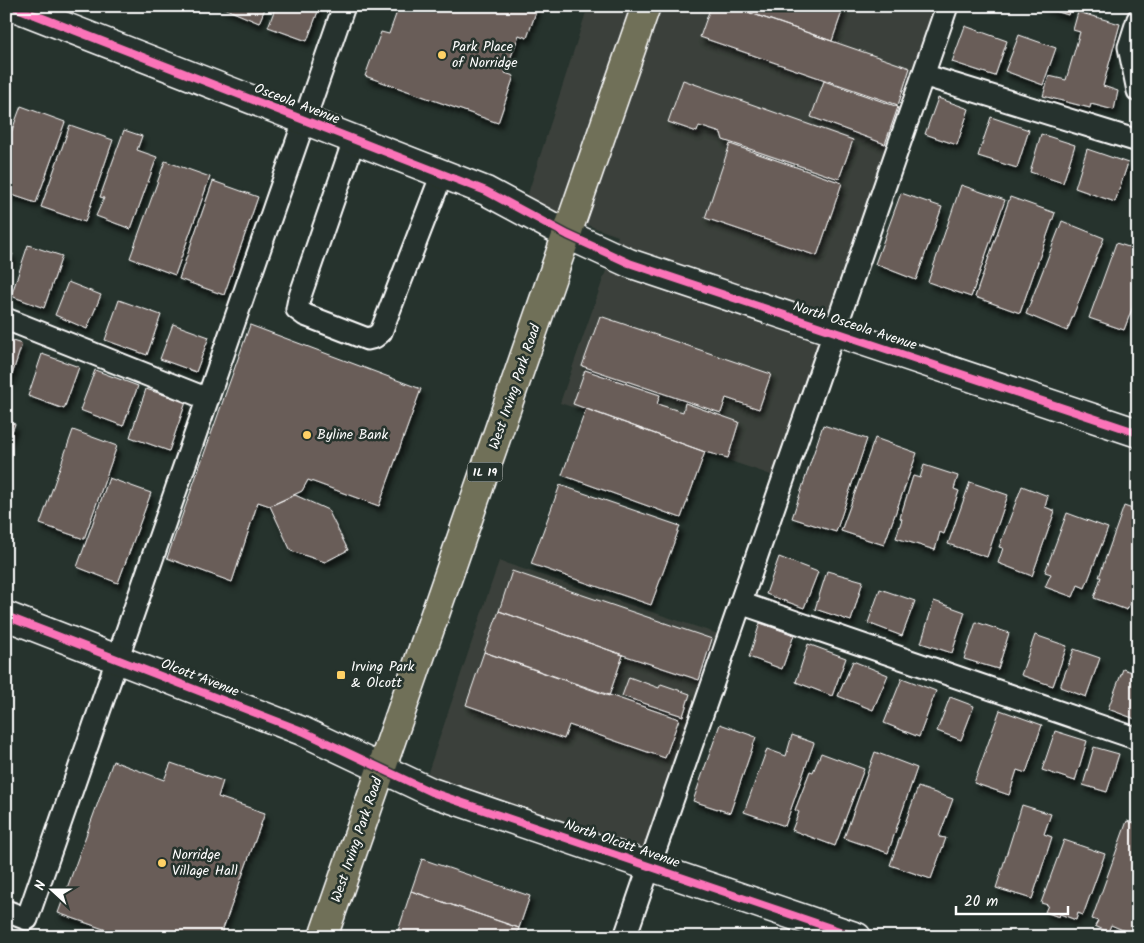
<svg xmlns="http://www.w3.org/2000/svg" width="1144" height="943" font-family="Kalam,sans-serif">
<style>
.built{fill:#3a403a}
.building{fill:#695d58;stroke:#fff;filter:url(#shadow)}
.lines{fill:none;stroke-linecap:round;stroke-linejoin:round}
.service-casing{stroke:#fff;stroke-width:25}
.minor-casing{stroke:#fff;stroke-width:31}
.primary-casing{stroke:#fff;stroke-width:31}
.service{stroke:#26332d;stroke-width:21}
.minor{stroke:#26332d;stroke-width:28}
.primary{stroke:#706f59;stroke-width:28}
.cycleway-casing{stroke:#26332d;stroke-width:11}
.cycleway{stroke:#fb73b8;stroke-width:8}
.poi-dot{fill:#ffd166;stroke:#26332d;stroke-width:2}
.labels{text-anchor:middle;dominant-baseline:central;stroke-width:5;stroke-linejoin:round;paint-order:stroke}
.shield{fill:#26332d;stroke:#bec2c0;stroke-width:1}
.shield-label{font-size:12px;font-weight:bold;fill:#fff}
.poi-label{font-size:14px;fill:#fff;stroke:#26332d;text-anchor:start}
.street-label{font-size:14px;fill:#fff;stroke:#26332d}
</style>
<defs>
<filter id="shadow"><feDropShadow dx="3" dy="5.5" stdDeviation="2.5" flood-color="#0009"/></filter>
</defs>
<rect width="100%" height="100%" fill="#26332d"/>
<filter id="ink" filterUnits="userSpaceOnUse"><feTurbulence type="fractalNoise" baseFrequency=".02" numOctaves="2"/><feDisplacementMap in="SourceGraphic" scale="10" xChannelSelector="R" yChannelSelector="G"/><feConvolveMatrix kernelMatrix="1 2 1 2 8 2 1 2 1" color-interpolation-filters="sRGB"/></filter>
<g filter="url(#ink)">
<!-- built -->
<path class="built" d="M588 6H946L777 477 560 403 618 236 525 203Z
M499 561 724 636 649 860 424 784Z"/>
<!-- building -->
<path class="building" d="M219 6H266L259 23Z
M276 6H320L307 41 268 27Z
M399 6H538L527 38 519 35 505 73 514 76 498 123 365 76 381 32 389 34Z
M711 6H730L910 68 898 105 700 37Z
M730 6H844L832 41Z
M1040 6H1071L1068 15Z
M1078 12 1120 24 1103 86 1118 91 1114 110 1091 104 1090 108 1043 96 1049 76 1066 80 1080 32 1073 30Z
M965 26 1007 41 995 76 952 62Z
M1019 35 1056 48 1043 85 1005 71Z
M683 80 853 140 839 179 723 140 721 133 699 126 697 132 668 122Z
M824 81 898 107 885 144 811 117Z
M938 98 969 109 957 145 925 134Z
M21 106 65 122 36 203 6 193V146Z
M991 117 1029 130 1017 168 978 156Z
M70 125 113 140 85 222 41 207Z
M124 130 142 136 137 150 157 157 131 229 96 216 104 198 100 197Z
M1041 134 1075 145 1063 183 1030 172Z
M730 144 842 183 817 256 705 218Z
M1087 149 1128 163 1115 202 1075 188Z
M165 161 210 177 175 275 130 258Z
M213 181 258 197 224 295 179 279Z
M961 185 1005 200 971 297 928 282Z
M901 193 942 207 916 280 875 264Z
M1010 197 1055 213 1020 313 975 297Z
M1062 221 1104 238 1067 331 1026 314Z
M1116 243 1138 250V293L1124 330 1089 318Z
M28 245 62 256 44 308 11 296Z
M6 251 13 254 6 271Z
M68 282 101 295 87 329 55 315Z
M119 300 161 315 147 355 105 340Z
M600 316 771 374 759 409 726 398 721 413 582 366Z
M173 324 209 337 196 372 160 359Z
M250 325 421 389 379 506 308 480 302 491 270 506 258 502 232 582 167 558Z
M6 339 22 344 10 381 6 380Z
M42 354 79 367 64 409 28 396Z
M95 370 138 386 123 426 80 410Z
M585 370 660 395 657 404 683 412 685 403 739 422 728 458 705 452 573 404Z
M146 389 186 402 169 451 130 437Z
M586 409 705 452 681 518 562 475Z
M6 421 15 424 6 447Z
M823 425 867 439 836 532 792 518Z
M73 430 117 446 84 539 40 524Z
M875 438 917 453 884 545 841 531Z
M924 465 958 476 954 489 959 491 944 534 940 532 935 550 896 538 902 519 900 518 913 476 920 478Z
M109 478 151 493 118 583 77 567Z
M970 482 1008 495 987 557 948 544Z
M560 485 680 526 651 605 531 564Z
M1022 486 1048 496 1045 507 1055 511 1032 576 998 563 1003 548 999 547Z
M295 495 328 510 348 550 325 562 291 551 270 506Z
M1124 506 1138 511V580L1127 610 1094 598 1101 577H1099Z
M1067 513 1108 528 1085 588 1078 585 1073 597 1045 587 1051 574 1045 572Z
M779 557 818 572 804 608 766 594Z
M512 571 712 639 699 680 623 655 499 611Z
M827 571 863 581 851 621 815 609Z
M880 589 915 601 902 636 868 623Z
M934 601 965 612 952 653 921 643Z
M499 611 623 655 609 696 484 652Z
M976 622 1009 633 998 669 964 659Z
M760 623 794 635 782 669 749 657Z
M1035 635 1067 646 1053 686 1021 675Z
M808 644 846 658 832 696 796 682Z
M1074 649 1100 658 1086 697 1060 687Z
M484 652 679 719 665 758 569 725 564 739 466 705Z
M853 661 888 675 873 710 838 696Z
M1123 669 1138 674V720L1108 709Z
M629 677 659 688 661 684 690 694 683 716 622 696Z
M902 678 936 691 919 737 884 723Z
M950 697 974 706 961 740 937 731Z
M1000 710 1042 725 1026 773 1017 770 1009 795 974 783Z
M720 724 756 737 730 813 693 801Z
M1055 731 1087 741 1075 781 1042 770Z
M792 735 814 743 785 826 744 812 767 749 786 756Z
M1094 747 1119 754 1107 792 1083 785Z
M875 752 917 768 888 853 844 838Z
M821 753 864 769 835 846 792 830 799 812 795 810 810 771 813 772Z
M113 761 164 780 171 763 223 781 218 797 265 813 220 937H126L58 913Z
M918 787 953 799 939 837 946 838 931 879 890 865Z
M1022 805 1051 814 1044 834 1052 837 1032 899 996 888Z
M1127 821 1138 824V918L1132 934 1111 925 1108 932 1095 926 1098 921 1092 919Z
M1064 840 1105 854 1083 915 1078 913 1076 920 1060 914 1059 917 1045 912 1048 905 1041 903Z
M422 859 530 896 519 928 411 891Z
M411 891 519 928 516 937H405L397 934Z"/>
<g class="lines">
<!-- service casing -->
<g class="service-casing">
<path id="service" d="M1138 19 1129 47 1138 91
M923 75 1138 141
M354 140 299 299 297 309 305 315 367 339 375 337 381 332 442 174
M6 319 208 399
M740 603 1138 739
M6 911 27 919 344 6
M625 937 947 6"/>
</g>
<!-- minor casing -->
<g class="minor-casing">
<path id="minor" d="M12 6 486 191 568 235 629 263 1138 433
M6 616 302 731 431 792 857 937"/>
</g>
<!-- primary casing -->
<g class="primary-casing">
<path id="primary" d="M323 937 646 6"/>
</g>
<!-- service -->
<use href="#service" class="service"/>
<!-- minor -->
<use href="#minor" class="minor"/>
<!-- primary -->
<use href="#primary" class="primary"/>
<!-- cycleway casing -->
<g class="cycleway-casing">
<path id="cycleway" d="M12 6 486 191 568 235 629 263 1138 433
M6 616 302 731 431 792 857 937"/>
</g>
<!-- cycleway -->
<use href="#cycleway" class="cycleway"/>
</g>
</g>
<!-- markers -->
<g class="poi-dot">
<circle cx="442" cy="55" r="5"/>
<circle cx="307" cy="435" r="5"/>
<rect x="336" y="670" width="10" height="10" rx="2.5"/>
<circle cx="162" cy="863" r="5"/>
</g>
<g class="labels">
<!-- shield labels -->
<rect class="shield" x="467.5" y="462.5" width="35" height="19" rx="4"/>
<g class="shield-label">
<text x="485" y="472">IL 19</text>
</g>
<!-- poi labels -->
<g class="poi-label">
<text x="452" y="47">Park Place<tspan x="452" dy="16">of Norridge</tspan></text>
<text x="317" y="435">Byline Bank</text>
<text x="351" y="667">Irving Park<tspan x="351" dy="16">&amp; Olcott</tspan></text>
<text x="172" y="855">Norridge<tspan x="172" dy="16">Village Hall</tspan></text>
</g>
<!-- street labels -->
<g class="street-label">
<text transform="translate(297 104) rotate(21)">Osceola Avenue</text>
<text transform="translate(855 326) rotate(18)">North Osceola Avenue</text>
<text transform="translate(515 387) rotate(-71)">West Irving Park Road</text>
<text transform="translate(200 678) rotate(21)">Olcott Avenue</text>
<text transform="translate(357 840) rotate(-71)">West Irving Park Road</text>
<text transform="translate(622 844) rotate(19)">North Olcott Avenue</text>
</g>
</g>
<!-- margin -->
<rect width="1144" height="943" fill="none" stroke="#26332d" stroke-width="25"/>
<rect x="12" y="12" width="1119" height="918" fill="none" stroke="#fff" stroke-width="2" filter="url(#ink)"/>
<!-- north arrow -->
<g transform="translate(52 890) rotate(291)" stroke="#26332d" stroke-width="4" paint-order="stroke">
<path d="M0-4L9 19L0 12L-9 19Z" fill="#ffffff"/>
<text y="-8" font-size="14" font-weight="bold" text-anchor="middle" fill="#ffffff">N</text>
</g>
<!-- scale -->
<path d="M956 906v8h112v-8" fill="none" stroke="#ffffff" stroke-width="2.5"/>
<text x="964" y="906" font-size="15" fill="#ffffff" stroke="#26332d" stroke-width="4" paint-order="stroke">20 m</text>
</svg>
